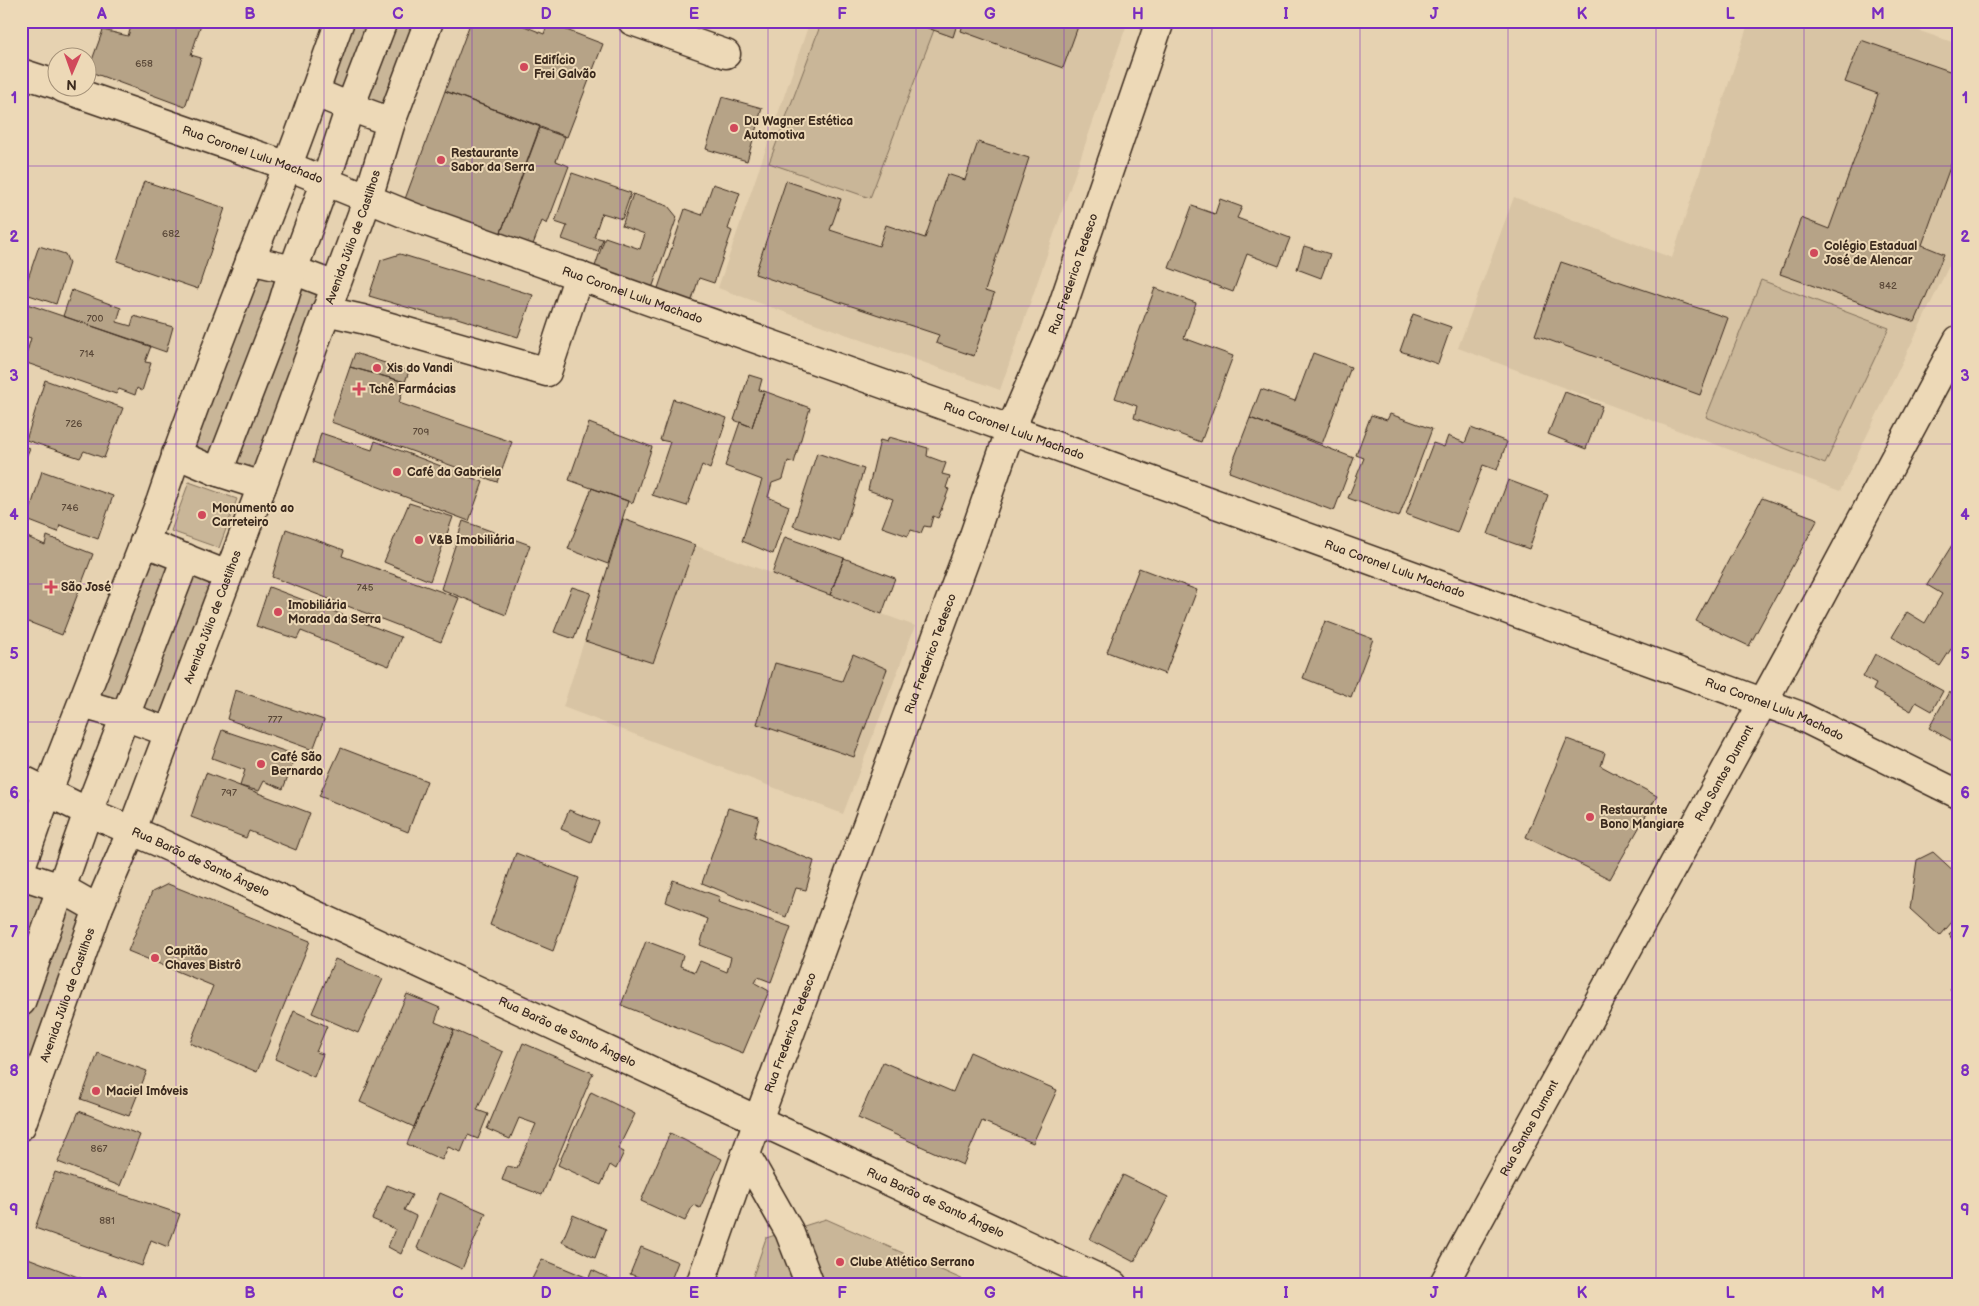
<svg xmlns="http://www.w3.org/2000/svg" width="1979" height="1306" font-family="'Balsamiq Sans',sans-serif">
<style>
.built{fill:#d8c4a4}
.green{fill:#c9b698;stroke:#82705b}
.building{fill:#b6a387;stroke:#3b2a1e}
.lines{fill:none;stroke-linecap:round;stroke-linejoin:round}
.minor-casing{stroke:#3b2a1e;stroke-width:31}
.major-casing{stroke:#3b2a1e;stroke-width:31}
.minor{stroke:#edd9b7;stroke-width:28}
.major{stroke:#edd9b7;stroke-width:28}
.grid{fill:none;stroke:#7b2cbf;stroke-width:1;stroke-opacity:0.55}
.poi-dot{fill:#d1495b;stroke:#edd9b7;stroke-width:2}
.labels{text-anchor:middle;dominant-baseline:central;stroke-width:4;stroke-linejoin:round;paint-order:stroke}
.number-label{font-size:10px;fill:#5a4838}
.poi-label{font-size:12px;font-weight:bold;fill:#3b2a1e;stroke:#edd9b7;text-anchor:start}
.street-label{font-size:12px;fill:#3b2a1e;stroke:#edd9b7}
.neatline{fill:none;stroke:#7b2cbf;stroke-width:2}
.grid-label{font-size:16px;text-anchor:middle;font-weight:bold;fill:#7b2cbf}
</style>
<rect width="100%" height="100%" fill="#e6d2b1"/>
<filter id="ink" filterUnits="userSpaceOnUse"><feTurbulence type="fractalNoise" baseFrequency=".02" numOctaves="2"/><feDisplacementMap in="SourceGraphic" scale="10" xChannelSelector="R" yChannelSelector="G"/><feConvolveMatrix kernelMatrix="1 2 1 2 8 2 1 2 1" color-interpolation-filters="sRGB"/></filter>
<g filter="url(#ink)">
<!-- built -->
<path class="built" d="M810 21H1128L1000 390 718 288Z
M1749 21H1890L1958 44V247L1840 491 1458 348 1514 197 1672 258Z
M623 519 915 626 843 814 563 707Z"/>
<!-- green -->
<path class="green" d="M340 21H429L391 122 314 92Z
M822 21H908L934 30 870 198 769 163Z
M250 260 335 286 262 486 176 454Z
M1761 280 1889 328 1825 464 1706 417Z
M189 482 237 499 219 548 171 531Z
M144 542 227 575 168 732 83 704Z
M21 875 98 909 21 1126Z
M826 1219 975 1285H750L766 1238Z"/>
<!-- building -->
<path class="building" d="M133 21H202L191 55 201 58 185 107 88 71 103 30 128 36Z
M471 21H512L544 34 548 23 603 44 567 137 445 91Z
M908 21H958L953 37Z
M964 21H1080L1063 68 961 31Z
M1861 40 1958 74V145L1922 245 1944 254 1915 322 1780 274 1801 218 1829 229 1878 94 1845 82Z
M445 91 540 126 500 235 405 199Z
M722 97 762 108 747 161 706 149Z
M540 128 565 137 556 161 569 166 547 224 542 221 532 247 500 235Z
M978 142 1029 158 985 291 994 294 974 356 936 343 939 335 755 274 786 181 841 199 830 230 879 246 886 225 925 238 947 174 965 180Z
M572 173 631 193 622 219 602 213 594 237 603 239 598 252 562 239 567 226 555 222Z
M144 181 225 208 198 289 117 261Z
M713 184 740 193 728 229 732 231 714 283 699 278 689 309 655 297 685 209 702 215Z
M633 194 668 206 677 217 649 297 591 278 605 237 640 249 645 234 622 226Z
M1220 199 1242 207 1237 218 1290 238 1279 266 1247 254 1233 292 1169 268 1192 206 1215 214Z
M39 246 65 254 69 263 56 304 23 293Z
M1304 246 1330 254 1321 278 1297 269Z
M400 254 533 295 518 337 454 317H440L369 296 381 260Z
M1561 262 1728 318 1700 395 1535 335Z
M1155 288 1196 303 1184 338 1233 356 1201 442 1134 418 1137 406 1115 398Z
M72 290 121 308 117 322 131 326 134 316 173 327 166 352 63 316Z
M24 303 151 346 145 362 151 363 142 391 137 388 135 395 119 389 116 394 24 362 31 338 21 335V313Z
M1413 314 1451 327 1438 364 1400 351Z
M355 353 409 371 405 382 350 367Z
M1313 353 1351 367 1322 444 1250 418 1261 389 1295 401Z
M350 367 405 382 399 403 512 442 497 482 331 422Z
M749 375 762 379 759 390 764 391 752 427 734 420Z
M45 380 123 408 104 458 84 451 80 458 26 440Z
M764 391 810 408 794 463 788 461 783 479 772 483 768 497 789 506 773 554 742 541 762 480 725 466 740 422 752 427Z
M1565 392 1602 406 1586 449 1548 434Z
M673 399 727 418 710 469 702 465 687 506 652 495 670 442 660 440Z
M1390 414 1432 429 1399 517 1348 498 1364 458 1356 455 1371 415 1387 420Z
M1250 418 1354 458 1334 511 1229 472Z
M589 423 652 447 633 503 569 480Z
M1471 428 1507 442 1497 470 1483 465 1457 533 1406 514 1433 443 1444 447 1448 436 1465 443Z
M321 433 372 450 375 441 483 482 469 521 313 462Z
M889 437 928 448 927 456 946 463 942 474 950 476 946 488 949 489 938 518 933 516 930 527 924 526 921 533 911 530 908 536 882 527 893 499 868 490 880 440 887 442Z
M21 445 30 448 23 464H21Z
M817 453 864 469 840 542 793 526Z
M42 471 113 496 98 539 60 525 58 532 27 520Z
M1508 480 1548 495 1529 549 1488 534Z
M592 488 628 501 608 564 568 549Z
M1762 498 1818 519 1749 646 1696 621Z
M409 503 453 517 430 581 384 562Z
M623 519 695 545 653 663 585 641Z
M463 521 530 545 506 615 441 589Z
M286 529 344 550 342 556 459 598 441 642 272 577Z
M23 535 45 545 47 536 93 554 62 635 21 619V540Z
M785 537 844 558 830 595 772 574Z
M1952 545 1958 548V649H1951L1940 666 1892 637 1907 612 1925 623 1942 594 1927 585Z
M844 558 895 578 882 614 830 595Z
M1139 568 1197 590 1165 674 1107 652Z
M269 587 401 637 389 666 301 631 297 639 256 626Z
M572 587 591 593 574 639 554 632Z
M1325 621 1373 639 1351 697 1303 678Z
M853 654 887 669 854 757 757 724 775 663 842 681Z
M1875 654 1943 691 1932 711 1916 702 1911 711 1873 690 1876 684 1863 677Z
M235 690 324 720 313 750 227 719Z
M1949 692 1958 697V744L1929 728Z
M222 730 296 755 283 789 264 781 259 791 240 786 245 770 212 758Z
M1567 739 1605 753 1601 766 1657 796 1610 879 1526 837Z
M341 748 427 781 408 832 319 796Z
M206 773 310 813 296 850 249 831 246 838 191 817Z
M728 808 759 817 754 837 814 861 806 890 796 888 786 917 702 883Z
M569 810 599 822 591 842 561 829Z
M1933 852 1958 875V915L1940 936 1910 909 1917 860Z
M516 853 579 878 553 951 490 925Z
M673 880 720 897 718 902 791 927 771 982 758 977 755 983 769 991 743 1053 621 1005 646 941 683 955 680 966 695 972 700 961 727 972 731 957 700 945 708 919 666 902Z
M168 884 310 941 257 1072 190 1043 213 986 128 951 152 892Z
M1958 926V949L1949 934Z
M335 959 383 979 358 1033 312 1013Z
M1958 983V999L1950 989Z
M407 994 440 1008 435 1022 454 1030 414 1127 360 1102Z
M294 1011 327 1026 316 1052 323 1054 314 1077 275 1059Z
M454 1030 503 1052 477 1110 488 1114 478 1139 468 1135 461 1152 448 1147 442 1160 407 1144Z
M523 1043 593 1073 542 1195 502 1180 507 1166 517 1168 536 1124 519 1118 510 1139 487 1129Z
M970 1052 1057 1090 1033 1143 982 1121 963 1165 858 1118 883 1062 953 1092Z
M98 1053 147 1071 129 1116 81 1099Z
M591 1092 635 1114 618 1149 624 1152 616 1169 610 1165 601 1185 558 1165Z
M79 1111 140 1135 120 1186 58 1162Z
M670 1133 722 1159 700 1208 693 1205 685 1221 641 1201Z
M55 1172 180 1214 168 1247 151 1240 142 1266 35 1228Z
M1123 1175 1168 1197 1134 1262 1090 1239Z
M387 1185 412 1195 404 1210 416 1216 401 1254 388 1247 395 1229 372 1219Z
M440 1193 486 1213 462 1269 417 1248Z
M573 1215 606 1229 595 1258 562 1242Z
M641 1247 678 1262 669 1285H659L630 1274Z
M28 1258 83 1279 81 1285H21V1275Z
M542 1259 588 1278 586 1285H529Z
M592 1270 623 1285H586Z"/>
<g class="lines">
<!-- minor casing -->
<g class="minor-casing">
<g id="minor">
<path d="M632 21 726 54"/>
<path d="M21 73 58 85"/>
<path id="s1" d="M63 88 288 166 413 217 976 417 1798 715 1958 794"/>
<path d="M314 92 350 107 391 122"/>
<path d="M250 260 293 270 335 286"/>
<path d="M326 311 362 319 547 372 579 275"/>
<path d="M176 454 218 472 262 486"/>
<path d="M218 472 281 309 293 270 326 180 350 107 383 21"/>
<path d="M144 542 227 575"/>
<path d="M83 704 124 716 168 732"/>
<path id="s2" d="M21 779 88 812 156 841 1113 1285"/>
<path d="M21 875 61 888 98 909"/>
<path d="M21 1002 88 812 186 558"/>
<path d="M746 1155 789 1231 810 1285"/>
<path id="s3" d="M700 1285 758 1120 972 541 1010 431 1057 322 1160 21"/>
</g>
</g>
<!-- major casing -->
<g class="major-casing">
<g id="major">
<path d="M21 867 47 793 161 500C199 388 244 278 287 167 306 119 322 70 340 21"/>
<path id="s4" d="M21 1126 98 909 132 830 262 486 368 198 391 122 429 21"/>
<path id="s5" d="M1443 1285 1808 620 1958 340"/>
</g>
</g>
<!-- minor -->
<use href="#minor" class="minor"/>
<!-- major -->
<use href="#major" class="major"/>
</g>
</g>
<!-- grid -->
<path class="grid" d="M176 21V1285M324 21V1285M472 21V1285M620 21V1285M768 21V1285M916 21V1285M1064 21V1285M1212 21V1285M1360 21V1285M1508 21V1285M1656 21V1285M1804 21V1285M21 166H1958M21 306H1958M21 444H1958M21 584H1958M21 722H1958M21 861H1958M21 1000H1958M21 1140H1958"/>
<!-- markers -->
<g class="poi-dot">
<circle cx="524" cy="67" r="5"/>
<circle cx="734" cy="128" r="5"/>
<circle cx="441" cy="160" r="5"/>
<circle cx="1814" cy="253" r="5"/>
<circle cx="377" cy="368" r="5"/>
<path d="M356.5 381.5h5v5h5v5h-5v5h-5v-5h-5v-5h5z"/>
<circle cx="397" cy="472" r="5"/>
<circle cx="202" cy="515" r="5"/>
<circle cx="419" cy="540" r="5"/>
<path d="M48.5 579.5h5v5h5v5h-5v5h-5v-5h-5v-5h5z"/>
<circle cx="278" cy="612" r="5"/>
<circle cx="261" cy="764" r="5"/>
<circle cx="1590" cy="817" r="5"/>
<circle cx="155" cy="958" r="5"/>
<circle cx="96" cy="1091" r="5"/>
<circle cx="840" cy="1262" r="5"/>
</g>
<g class="labels">
<!-- number labels -->
<g class="number-label">
<text x="144" y="64">658</text>
<text x="171" y="234">682</text>
<text x="1888" y="286">842</text>
<text x="95" y="319">700</text>
<text x="87" y="354">714</text>
<text x="74" y="424">726</text>
<text x="421" y="432">709</text>
<text x="70" y="508">746</text>
<text x="365" y="588">745</text>
<text x="275" y="720">777</text>
<text x="229" y="793">797</text>
<text x="99" y="1149">867</text>
<text x="107" y="1221">881</text>
</g>
<!-- poi labels -->
<g class="poi-label">
<text x="534" y="60">Edifício<tspan x="534" dy="14">Frei Galvão</tspan></text>
<text x="744" y="121">Du Wagner Estética<tspan x="744" dy="14">Automotiva</tspan></text>
<text x="451" y="153">Restaurante<tspan x="451" dy="14">Sabor da Serra</tspan></text>
<text x="1824" y="246">Colégio Estadual<tspan x="1824" dy="14">José de Alencar</tspan></text>
<text x="387" y="368">Xis do Vandi</text>
<text x="369" y="389">Tchê Farmácias</text>
<text x="407" y="472">Café da Gabriela</text>
<text x="212" y="508">Monumento ao<tspan x="212" dy="14">Carreteiro</tspan></text>
<text x="429" y="540">V&amp;B Imobiliária</text>
<text x="61" y="587">São José</text>
<text x="288" y="605">Imobiliária<tspan x="288" dy="14">Morada da Serra</tspan></text>
<text x="271" y="757">Café São<tspan x="271" dy="14">Bernardo</tspan></text>
<text x="1600" y="810">Restaurante<tspan x="1600" dy="14">Bono Mangiare</tspan></text>
<text x="165" y="951">Capitão<tspan x="165" dy="14">Chaves Bistrô</tspan></text>
<text x="106" y="1091">Maciel Imóveis</text>
<text x="850" y="1262">Clube Atlético Serrano</text>
</g>
<!-- street labels -->
<g class="street-label">
<text stroke="none"><textPath href="#s1" startOffset="201">Rua Coronel Lulu Machado</textPath></text>
<text stroke="none"><textPath href="#s4" startOffset="949">Avenida Júlio de Castilhos</textPath></text>
<text stroke="none"><textPath href="#s3" startOffset="1078">Rua Frederico Tedesco</textPath></text>
<text stroke="none"><textPath href="#s1" startOffset="606">Rua Coronel Lulu Machado</textPath></text>
<text stroke="none"><textPath href="#s1" startOffset="1011">Rua Coronel Lulu Machado</textPath></text>
<text stroke="none"><textPath href="#s1" startOffset="1416">Rua Coronel Lulu Machado</textPath></text>
<text stroke="none"><textPath href="#s4" startOffset="544">Avenida Júlio de Castilhos</textPath></text>
<text stroke="none"><textPath href="#s3" startOffset="672">Rua Frederico Tedesco</textPath></text>
<text stroke="none"><textPath href="#s1" startOffset="1821">Rua Coronel Lulu Machado</textPath></text>
<text stroke="none"><textPath href="#s5" startOffset="584">Rua Santos Dumont</textPath></text>
<text stroke="none"><textPath href="#s2" startOffset="198">Rua Barão de Santo Ângelo</textPath></text>
<text stroke="none"><textPath href="#s4" startOffset="139">Avenida Júlio de Castilhos</textPath></text>
<text stroke="none"><textPath href="#s2" startOffset="602">Rua Barão de Santo Ângelo</textPath></text>
<text stroke="none"><textPath href="#s3" startOffset="268">Rua Frederico Tedesco</textPath></text>
<text stroke="none"><textPath href="#s5" startOffset="179">Rua Santos Dumont</textPath></text>
<text stroke="none"><textPath href="#s2" startOffset="1008">Rua Barão de Santo Ângelo</textPath></text>
</g>
</g>
<!-- margin -->
<rect width="1979" height="1306" fill="none" stroke="#edd9b7" stroke-width="55"/>
<!-- north arrow -->
<g transform="translate(72 72) rotate(182)"><circle r="24" fill="#edd9b7" stroke="#a6937a"/>
<path d="M0-4L9 19L0 12L-9 19Z" fill="#d1495b"/>
<text y="-8" font-size="14" font-weight="bold" text-anchor="middle" fill="#3b2a1e">N</text>
</g>
<rect x="28" y="28" width="1924" height="1250" class="neatline"/>
<g class="grid-label">
<text x="102" y="19">A</text>
<text x="250" y="19">B</text>
<text x="398" y="19">C</text>
<text x="546" y="19">D</text>
<text x="694" y="19">E</text>
<text x="842" y="19">F</text>
<text x="990" y="19">G</text>
<text x="1138" y="19">H</text>
<text x="1286" y="19">I</text>
<text x="1434" y="19">J</text>
<text x="1582" y="19">K</text>
<text x="1730" y="19">L</text>
<text x="1878" y="19">M</text>
<text x="14" y="103">1</text>
<text x="1965" y="103">1</text>
<text x="14" y="242">2</text>
<text x="1965" y="242">2</text>
<text x="14" y="381">3</text>
<text x="1965" y="381">3</text>
<text x="14" y="520">4</text>
<text x="1965" y="520">4</text>
<text x="14" y="659">5</text>
<text x="1965" y="659">5</text>
<text x="14" y="798">6</text>
<text x="1965" y="798">6</text>
<text x="14" y="937">7</text>
<text x="1965" y="937">7</text>
<text x="14" y="1076">8</text>
<text x="1965" y="1076">8</text>
<text x="14" y="1215">9</text>
<text x="1965" y="1215">9</text>
<text x="102" y="1298">A</text>
<text x="250" y="1298">B</text>
<text x="398" y="1298">C</text>
<text x="546" y="1298">D</text>
<text x="694" y="1298">E</text>
<text x="842" y="1298">F</text>
<text x="990" y="1298">G</text>
<text x="1138" y="1298">H</text>
<text x="1286" y="1298">I</text>
<text x="1434" y="1298">J</text>
<text x="1582" y="1298">K</text>
<text x="1730" y="1298">L</text>
<text x="1878" y="1298">M</text>
</g>
</svg>
